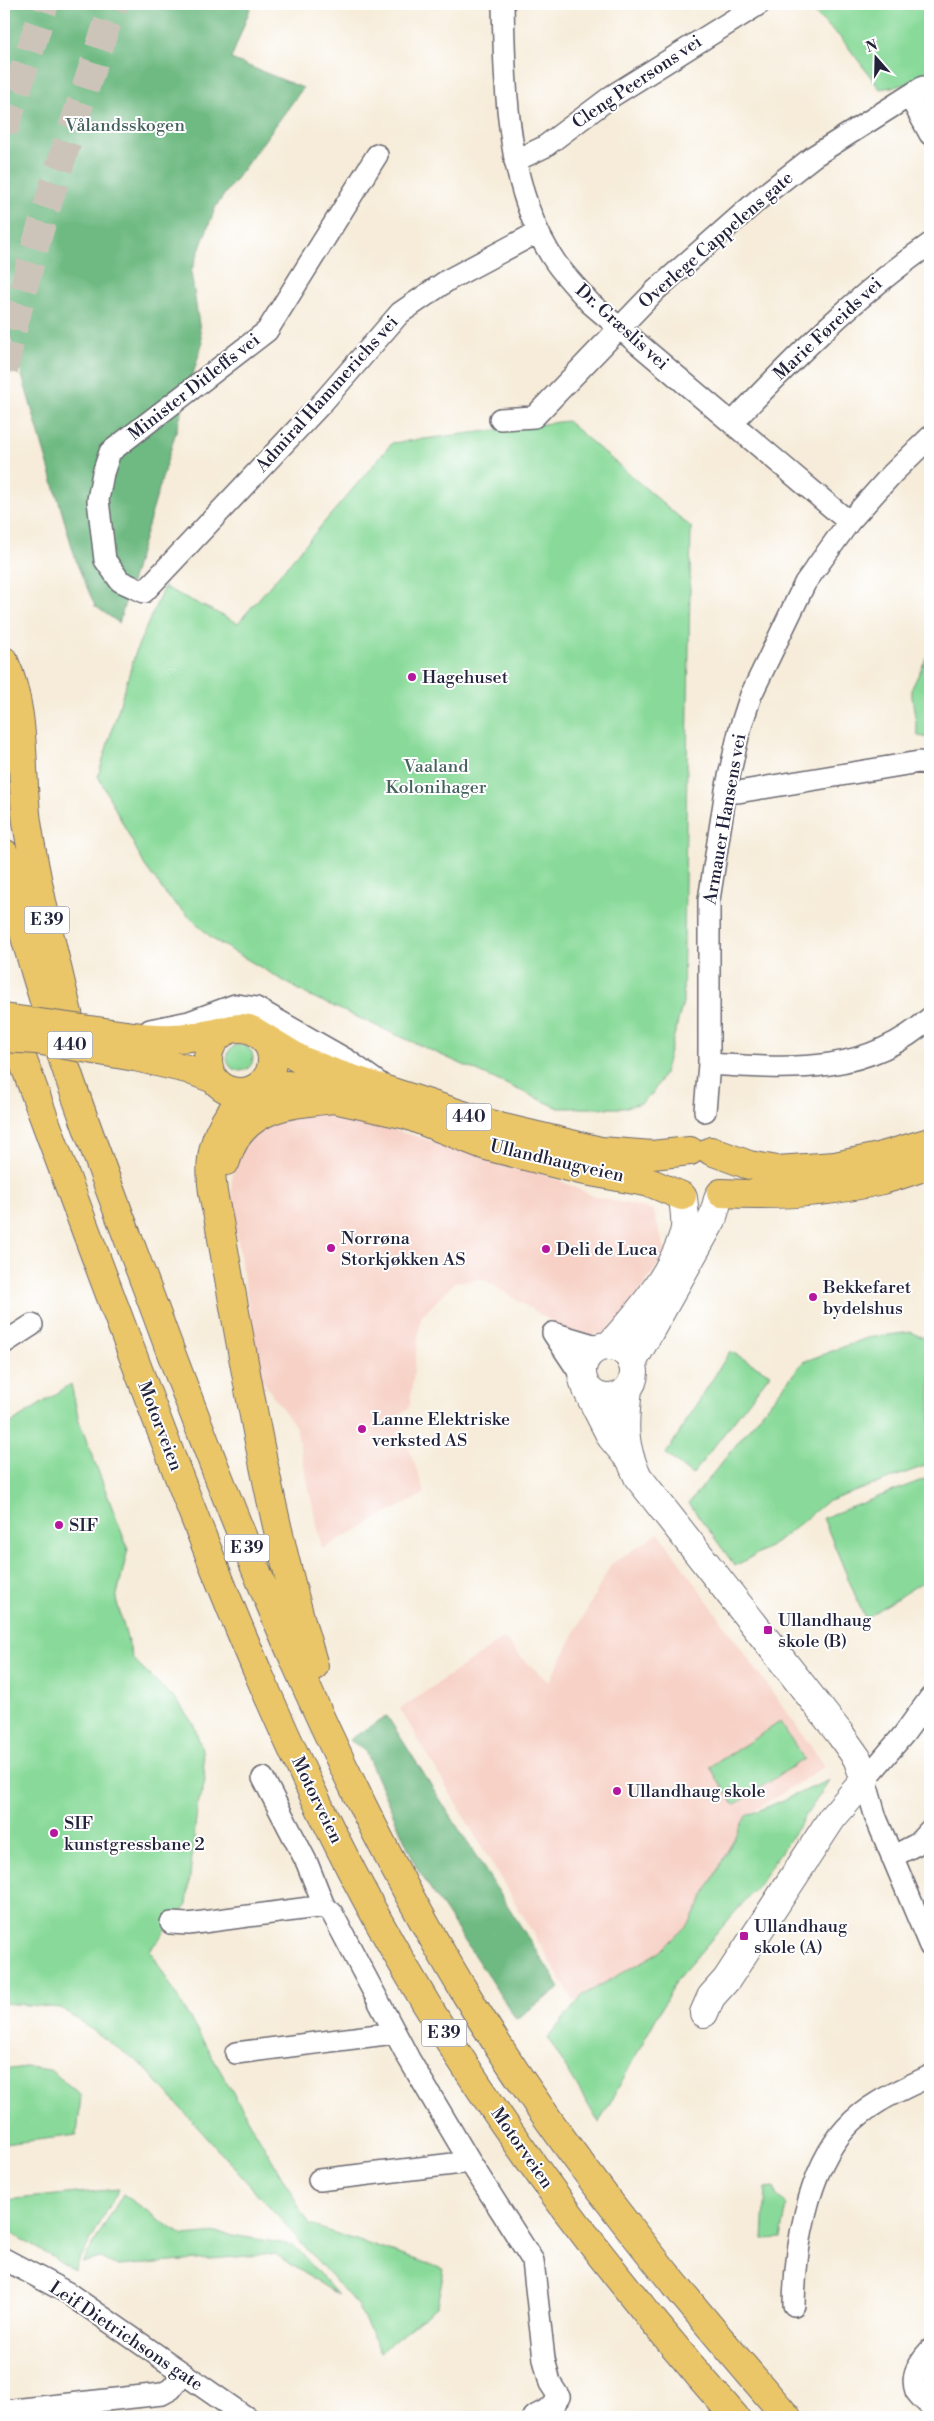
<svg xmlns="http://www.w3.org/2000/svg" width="934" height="2421" font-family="'Libre Bodoni',serif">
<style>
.built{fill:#f7d1c6}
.green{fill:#89da9a;stroke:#567e6a}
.forest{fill:#6eba82;stroke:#486e5e}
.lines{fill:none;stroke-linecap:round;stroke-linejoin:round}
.motorway-tunnel{stroke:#ccc4b9;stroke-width:28;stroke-dasharray:28 14;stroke-linecap:butt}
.minor-casing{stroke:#6c6972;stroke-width:24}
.tertiary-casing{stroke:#6c6972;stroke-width:30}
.primary-casing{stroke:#6c6972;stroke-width:30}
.motorway-casing{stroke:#6c6972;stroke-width:30}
.minor{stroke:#fff;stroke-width:21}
.tertiary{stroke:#fff;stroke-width:28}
.primary{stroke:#ebc669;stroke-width:28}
.motorway{stroke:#ebc669;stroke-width:28}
.primary-bridge-casing{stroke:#6c6972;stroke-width:30;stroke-linecap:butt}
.primary-bridge{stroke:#ebc669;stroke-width:28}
.poi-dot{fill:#b5179e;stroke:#fff;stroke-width:2}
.labels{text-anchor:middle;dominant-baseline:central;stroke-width:4;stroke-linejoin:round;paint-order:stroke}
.shield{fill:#fff;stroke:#646476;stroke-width:1}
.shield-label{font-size:16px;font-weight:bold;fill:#22223b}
.street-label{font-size:18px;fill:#22223b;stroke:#fff}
.park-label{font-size:18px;fill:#46625c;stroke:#fff}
.poi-label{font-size:18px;fill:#22223b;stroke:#fff;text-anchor:start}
</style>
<rect width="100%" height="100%" fill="#fff"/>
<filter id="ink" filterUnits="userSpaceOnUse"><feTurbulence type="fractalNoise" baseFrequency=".02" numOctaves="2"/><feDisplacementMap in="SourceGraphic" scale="10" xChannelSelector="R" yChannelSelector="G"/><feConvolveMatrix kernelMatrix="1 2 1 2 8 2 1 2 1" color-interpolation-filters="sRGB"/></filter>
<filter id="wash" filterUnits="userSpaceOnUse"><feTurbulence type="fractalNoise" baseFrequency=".0096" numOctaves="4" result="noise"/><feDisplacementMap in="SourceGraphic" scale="20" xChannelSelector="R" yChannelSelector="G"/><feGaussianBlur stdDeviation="1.12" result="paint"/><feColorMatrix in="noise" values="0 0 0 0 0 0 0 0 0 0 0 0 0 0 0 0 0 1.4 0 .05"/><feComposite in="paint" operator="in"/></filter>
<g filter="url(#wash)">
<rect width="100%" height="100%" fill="#f6ecd9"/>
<!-- built -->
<path class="built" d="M297 1113H335L543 1173 593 1196 653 1210 666 1253 611 1332 578 1338 483 1279 455 1282 421 1317 409 1409 397 1416 425 1493 322 1549 296 1428 260 1377 231 1201 232 1178 237 1158 256 1132Z
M659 1533 825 1766 746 1816 690 1922 660 1952 574 2002 400 1709 504 1638 519 1655 549 1682 611 1564Z"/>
<!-- green -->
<path class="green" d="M809 4H930V122L908 84 880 89 842 39 806 5Z
M567 421 691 527 683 1002 664 1074 652 1094 641 1103 623 1108H559L308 995 214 940 168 897 145 866 98 776 137 648 164 587 238 623 392 443Z
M930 650V738L918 736 911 690Z
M227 1058a13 13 0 1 1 26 0a13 13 0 1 1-26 0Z
M911 1332 930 1341V1464L826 1502 776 1543 735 1566 689 1503 803 1362 867 1338Z
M730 1351 770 1374 692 1475 666 1454Z
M71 1384 79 1421 128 1549 116 1599 133 1659 178 1702 194 1725 202 1750 205 1780 202 1793 198 1800 187 1905 150 1950 310 2225 444 2269 437 2306 381 2352 357 2305 142 2065 61 2008 4 2003V1428Z
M930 1477V1577L865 1619 823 1518Z
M780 1722 804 1759 734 1805 710 1767Z
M830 1780 756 1888 678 1978 599 2123 548 2038 583 1995 660 1952 690 1922 746 1816Z
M26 2067 50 2070 81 2095 77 2135 4 2144V2070Z
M774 2187 777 2197 787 2205 781 2238 763 2239 766 2188Z
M119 2189 74 2270 4 2229V2200Z
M123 2194 183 2236 219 2233 294 2245 338 2295 275 2254 118 2266 99 2258 82 2263Z"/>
<!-- forest -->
<path class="forest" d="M4 4H252L231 59 303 88 216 206 191 272 202 344 119 623 95 606 77 564 7 324 4 299Z
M387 1716 560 1988 516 2019 418 1870 364 1749 349 1740Z"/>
</g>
<g filter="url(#ink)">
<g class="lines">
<!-- motorway-tunnel -->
<path class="motorway-tunnel" d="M4 131 45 4
M4 371C30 246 73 125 114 4"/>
<!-- minor casing -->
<g class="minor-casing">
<path id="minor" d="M503 4C505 88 506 191 556 263 566 277 579 290 590 303L849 522
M910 97 930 134
M377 155 267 331 110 452 103 473 98 500 105 560 120 581 144 592 322 403 400 313 448 280 538 232
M515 161 544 147 612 96 759 4
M500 419 534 417 656 290 759 199 814 156 923 87
M733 422C794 358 856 295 930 244
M726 790 738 792 919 762 930 764
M150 1030 189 1022 235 1005 256 1008 347 1060 379 1083
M709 1064C789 1069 866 1076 930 1018
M705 1111 709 1064V900L726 790 739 732 751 695 805 583 849 522 892 474 930 437
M553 1333 581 1375
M553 1333 600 1347
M4 1343 32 1325
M930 1698 904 1734 865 1780 876 1818 930 1946
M263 1778 307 1863 324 1906 332 1913 409 2059 470 2162 533 2261 544 2359 550 2383 559 2397 552 2407 533 2417
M892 1857 917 1844 930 1830
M171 1923 188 1924 324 1906
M236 2053 394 2033
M319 2180 470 2162
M4 2259 68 2293 246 2417
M794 2305C795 2249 807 2171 846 2128 868 2103 901 2090 930 2076
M930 2350C920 2361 910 2375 916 2391 919 2396 926 2402 930 2406
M4 2411 162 2394 171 2389 183 2374"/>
</g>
<!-- tertiary casing -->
<g class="tertiary-casing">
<path id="tertiary" d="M582 1372a26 26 0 1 1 52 0a26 26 0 1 1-52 0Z
M609 1346C639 1313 671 1276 684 1233 687 1223 684 1208 683 1198
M632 1363 712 1220 719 1196
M628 1389C624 1423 622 1445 638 1477L840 1734 857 1758 865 1780 832 1818 727 1979 711 1997 704 2013
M587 1390 611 1437 626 1455"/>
</g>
<!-- primary casing -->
<g class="primary-casing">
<path id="primary" d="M208 1060a32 32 0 1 1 64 0a32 32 0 1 1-64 0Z
M126 1035C160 1040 193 1040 227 1030
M260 1035 301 1060 334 1073 500 1127 601 1151 652 1155 690 1151
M135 1057 187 1069 214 1079
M258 1087 288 1085 309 1089 334 1099 407 1115 486 1146 580 1170 651 1183 682 1196
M711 1151 749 1165 777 1170 835 1166 879 1157 930 1142
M721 1193C773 1196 827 1193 878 1181 896 1177 913 1170 930 1165"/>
</g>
<!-- motorway casing -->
<g class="motorway-casing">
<path id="motorway" d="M4 661C27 711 20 769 27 822 38 894 57 965 73 1035
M4 853C38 1006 96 1153 151 1299 241 1543 338 1787 475 2009 565 2155 675 2288 787 2417
M8 1019C52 1142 98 1263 144 1385 219 1585 297 1783 405 1968 498 2129 612 2277 735 2417
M252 1090C210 1127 204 1164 218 1216 245 1368 269 1519 314 1666
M226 1161C241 1107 287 1104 334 1099"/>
</g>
<!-- minor -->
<use href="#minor" class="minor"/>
<!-- tertiary -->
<use href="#tertiary" class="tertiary"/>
<!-- primary -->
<use href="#primary" class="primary"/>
<!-- motorway -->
<use href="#motorway" class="motorway"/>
<!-- primary-bridge casing -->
<g class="primary-bridge-casing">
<path id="primary-bridge" d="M4 1018 126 1035
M4 1038 36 1040 135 1057"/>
</g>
<!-- primary-bridge -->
<use href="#primary-bridge" class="primary-bridge"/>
</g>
</g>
<!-- markers -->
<g class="poi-dot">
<circle cx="412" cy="677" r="5"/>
<circle cx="331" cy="1248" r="5"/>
<circle cx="546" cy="1249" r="5"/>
<circle cx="813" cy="1297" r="5"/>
<circle cx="362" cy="1429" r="5"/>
<circle cx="59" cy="1525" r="5"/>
<rect x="763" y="1625" width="10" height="10" rx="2.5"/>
<circle cx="617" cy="1791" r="5"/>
<circle cx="54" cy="1833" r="5"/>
<rect x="739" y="1931" width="10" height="10" rx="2.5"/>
</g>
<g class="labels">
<!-- shield labels -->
<g class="shield">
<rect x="24.5" y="906.5" width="45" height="27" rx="4"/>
<rect x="47.5" y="1031.5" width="45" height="27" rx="4"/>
<rect x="446.5" y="1103.5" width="45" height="27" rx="4"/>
<rect x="224.5" y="1534.5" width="45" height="27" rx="4"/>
<rect x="421.5" y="2019.5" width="45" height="27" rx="4"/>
</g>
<g class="shield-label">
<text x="47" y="920">E 39</text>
<text x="70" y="1045">440</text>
<text x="469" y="1117">440</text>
<text x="247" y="1548">E 39</text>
<text x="444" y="2033">E 39</text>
</g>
<!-- street labels -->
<g class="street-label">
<text transform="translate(637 82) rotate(-34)">Cleng Peersons vei</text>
<text transform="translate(716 240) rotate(-41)">Overlege Cappelens gate</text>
<text transform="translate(622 327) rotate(42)">Dr. Græslis vei</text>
<text transform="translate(828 329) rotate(-43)">Marie Føreids vei</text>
<text transform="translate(194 387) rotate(-38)">Minister Ditleffs vei</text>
<text transform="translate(327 394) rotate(-48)">Admiral Hammerichs vei</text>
<text transform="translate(725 819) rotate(-80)">Armauer Hansens vei</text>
<text transform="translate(557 1161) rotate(13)">Ullandhaugveien</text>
<text transform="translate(160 1426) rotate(69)">Motorveien</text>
<text transform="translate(317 1800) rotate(64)">Motorveien</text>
<text transform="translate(522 2148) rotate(55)">Motorveien</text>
<text transform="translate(126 2336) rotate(34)">Leif Dietrichsons gate</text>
</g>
<!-- park labels -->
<g class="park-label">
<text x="125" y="125">Vålandsskogen</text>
<text x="436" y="766">Vaaland<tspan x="436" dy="21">Kolonihager</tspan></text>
</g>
<!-- poi labels -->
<g class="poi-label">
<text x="422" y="677">Hagehuset</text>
<text x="341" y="1238">Norrøna<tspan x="341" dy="21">Storkjøkken AS</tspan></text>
<text x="556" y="1249">Deli de Luca</text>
<text x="823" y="1287">Bekkefaret<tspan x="823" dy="21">bydelshus</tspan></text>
<text x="372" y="1419">Lanne Elektriske<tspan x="372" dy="21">verksted AS</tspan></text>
<text x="69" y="1525">SIF</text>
<text x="778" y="1620">Ullandhaug<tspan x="778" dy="21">skole (B)</tspan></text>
<text x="627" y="1791">Ullandhaug skole</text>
<text x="64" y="1823">SIF<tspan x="64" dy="21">kunstgressbane 2</tspan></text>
<text x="754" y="1926">Ullandhaug<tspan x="754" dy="21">skole (A)</tspan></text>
</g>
</g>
<!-- margin -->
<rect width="934" height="2421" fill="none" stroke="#fff" stroke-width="20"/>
<!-- north arrow -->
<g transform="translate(876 58) rotate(340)" stroke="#ffffff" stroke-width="4" paint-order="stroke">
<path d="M0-4L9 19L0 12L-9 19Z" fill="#22223b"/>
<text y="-8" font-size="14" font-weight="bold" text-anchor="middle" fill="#22223b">N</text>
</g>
</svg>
